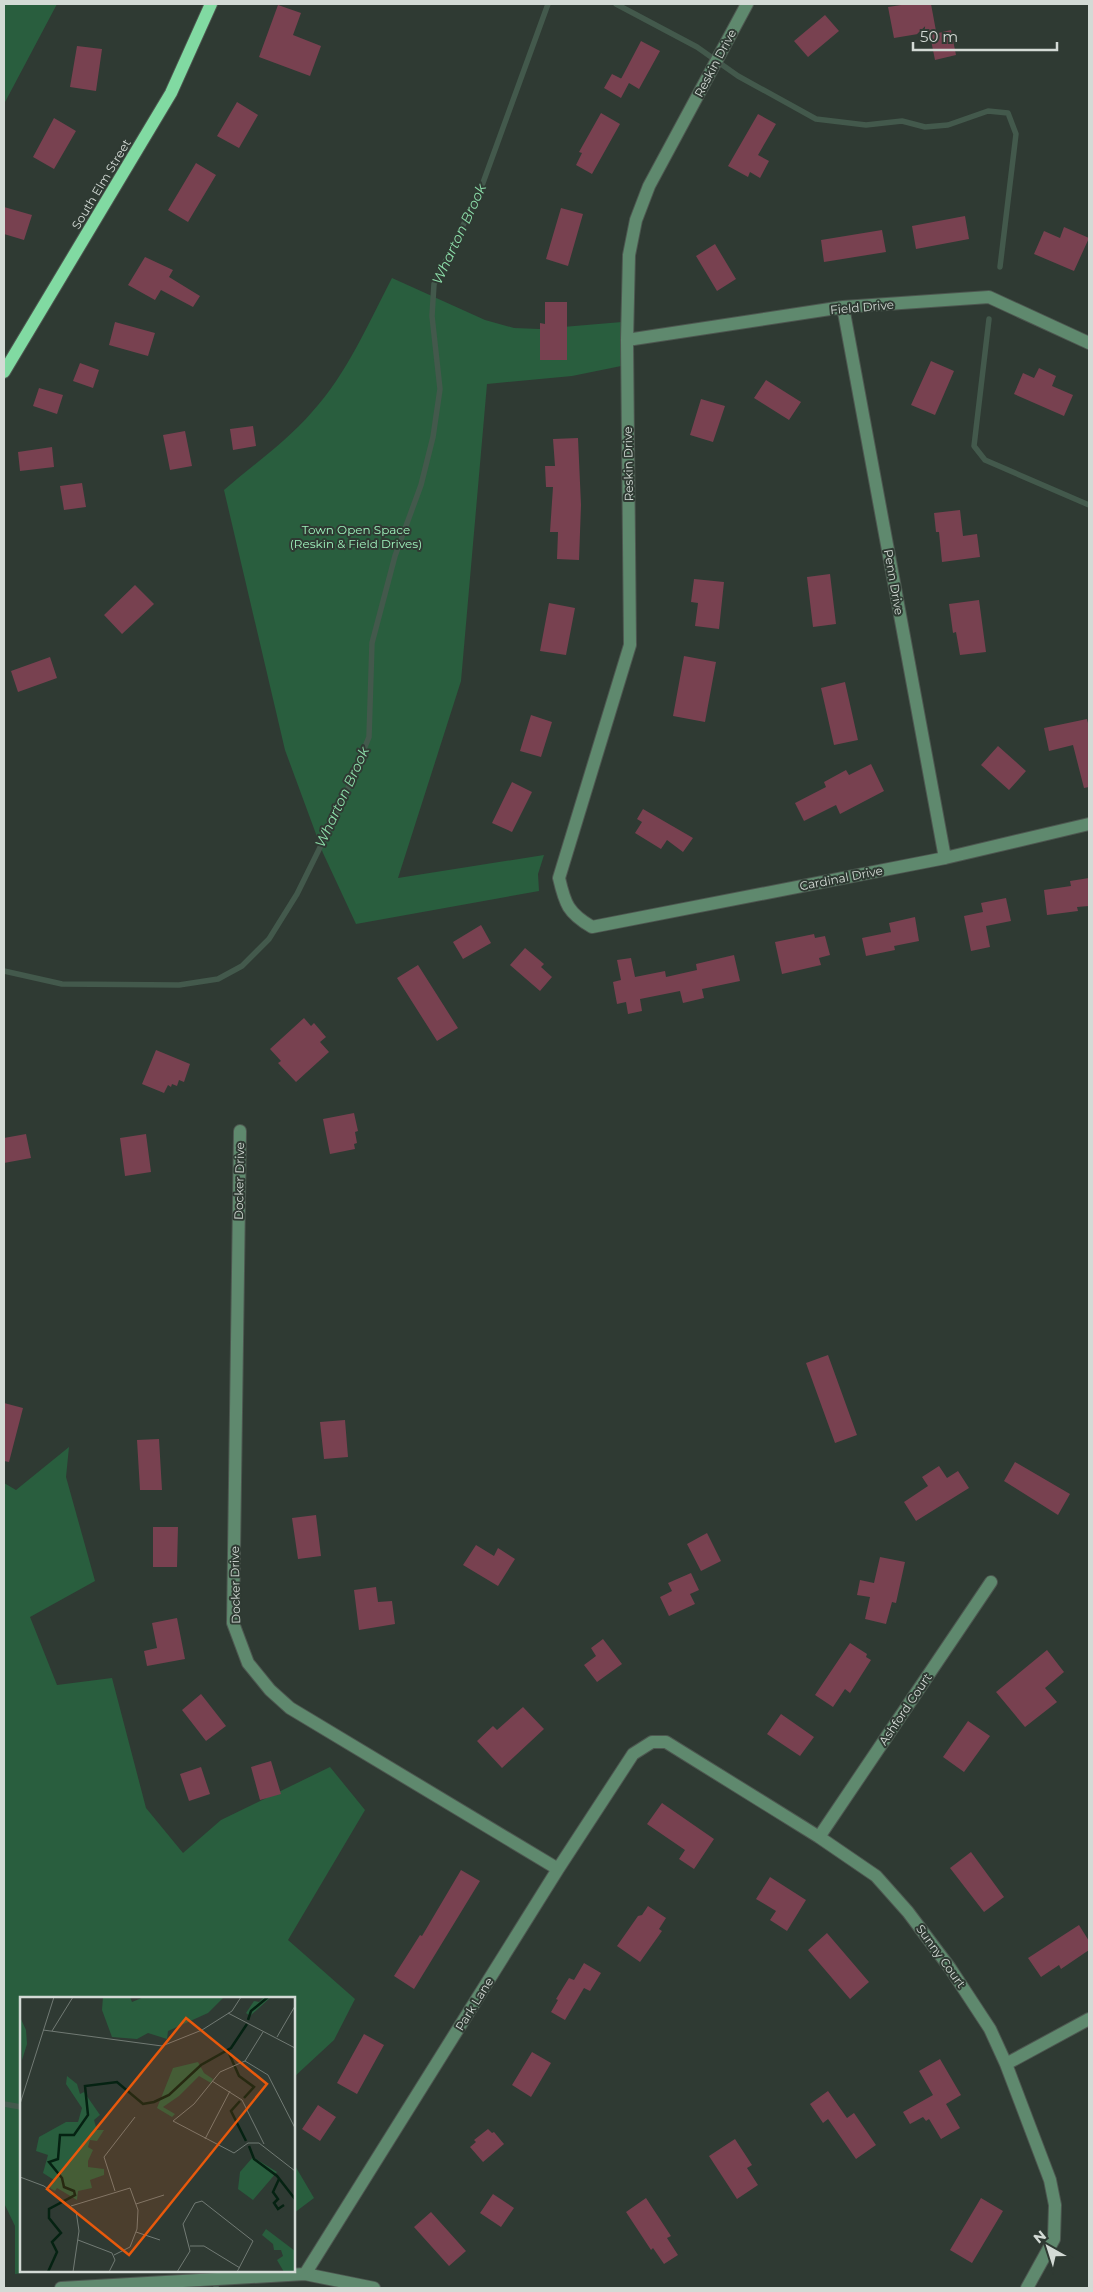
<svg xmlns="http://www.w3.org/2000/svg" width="1093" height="2292" font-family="Montserrat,sans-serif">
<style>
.green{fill:#295e3e}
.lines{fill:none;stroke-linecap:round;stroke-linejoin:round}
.stream{stroke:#43594c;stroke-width:5.5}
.building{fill:#784150}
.minor-casing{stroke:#4d5750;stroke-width:14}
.major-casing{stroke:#4d5750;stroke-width:14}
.minor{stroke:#5f896e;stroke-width:12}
.major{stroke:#81daa2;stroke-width:12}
.labels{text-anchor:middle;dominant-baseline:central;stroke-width:4;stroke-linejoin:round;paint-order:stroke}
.street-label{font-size:12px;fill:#d3dad5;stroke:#2f3a33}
.park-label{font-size:12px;fill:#9ff1bc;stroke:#2f3a33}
.water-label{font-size:14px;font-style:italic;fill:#8cdda9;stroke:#2f3a33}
.inset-river{fill:none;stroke:#052212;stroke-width:2.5}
.inset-road{fill:none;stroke:#717a74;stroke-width:1}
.view{fill:#e8590c;fill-opacity:0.15;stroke:#e8590c;stroke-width:2.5}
.inset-edge{fill:none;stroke:#d3dad5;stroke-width:2.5}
</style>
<rect width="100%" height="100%" fill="#2f3a33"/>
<!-- green -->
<path class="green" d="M4 4H57L4 104Z
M392 278 485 320 514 328 539 329 622 322 631 364 572 376 487 384 461 681 398 878 544 855 538 874 539 891 356 924 323 853 285 750 224 490C254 464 286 442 312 412 347 374 368 324 392 278Z
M69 1447 66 1477 95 1581 30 1617 57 1685 112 1678 146 1808 183 1853 221 1820 330 1767 365 1810 288 1940 355 1999 334 2040 294 2077V1998H21V2271H39L15 2274V2226L4 2203V1483L16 1490Z
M294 2164 314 2198 294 2213Z"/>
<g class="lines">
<!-- stream -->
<path class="stream" d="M616 4 697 47 738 76 816 119 866 125 902 121 925 127 948 125 988 111 1008 113 1016 134 1000 267
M989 319 974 446 985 460 1089 505
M4 971 62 984 179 985 218 979 242 966 269 939 297 894 341 805 369 737 372 643 395 556 421 485 433 437 440 389 432 316 434 284 480 191 548 4
M4 2104 21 2107
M216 2288V2271"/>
</g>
<!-- building -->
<path class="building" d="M908 4H931L936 31 894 38 888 7Z
M278 5 301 13 293 35 321 46 310 76 259 57Z
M825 15 839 31 808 57 794 41Z
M951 30 956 55 935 60 930 35Z
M641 41 660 51 639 89 629 83 621 98 604 88 612 74 622 79H621Z
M77 46 102 49 96 91 70 87Z
M237 102 258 115 239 148 217 136Z
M601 113 620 124 592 174 576 165 582 153 579 152Z
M758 114 776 124 758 155 769 161 760 178 750 172 748 177 728 166Z
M54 118 76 131 54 169 33 157Z
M196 163 216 175 188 222 168 210Z
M4 207 32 215 24 240 4 234Z
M561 208 583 214 568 266 546 259Z
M965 216 969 239 916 249 912 226Z
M1064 227 1089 238 1074 271 1034 254 1044 231 1060 238Z
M882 230 886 252 824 262 821 240Z
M715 244 736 279 717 291 696 256Z
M145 257 173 270 169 277 200 296 193 307 161 290 155 300 128 285Z
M545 302H567V360H540V323L545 324Z
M115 322 155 333 148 356 109 345Z
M931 361 954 371 935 415 911 405Z
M80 363 99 370 93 388 73 381Z
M1039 368 1056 376 1052 386 1073 395 1064 416 1014 394 1023 373 1034 378Z
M766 380 801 402 789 420 754 398Z
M39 388 63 395 57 414 33 406Z
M701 399 725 406 713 442 690 435Z
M253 426 256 446 233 450 230 429Z
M185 431 192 466 170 470 163 435Z
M578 438 581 505 579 560 557 559 558 532H550L553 487H546L545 466H555L553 439Z
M52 447 54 467 20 471 18 452Z
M82 483 86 507 64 510 60 486Z
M960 510 963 536 977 534 980 557 942 562 939 532H936L934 513Z
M830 574 836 624 813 627 807 577Z
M694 579 724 582 719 629 695 626 698 603 691 602Z
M135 585 154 604 122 634 104 615Z
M979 600 986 652 960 655 956 632 953 633 949 604Z
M549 603 575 608 566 655 540 651Z
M684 656 716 662 705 722 673 716Z
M50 657 57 678 18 692 11 671Z
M845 682 858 740 834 745 821 688Z
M531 715 552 722 541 757 520 751Z
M1087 719 1089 727V787L1084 788 1073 745 1049 751 1044 728Z
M998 746 1026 771 1009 790 981 765Z
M871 764 884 791 840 814 836 805 804 821 795 803 826 787 824 782 846 770 849 775Z
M512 782 532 792 512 832 492 823Z
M643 809 693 838 683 852 667 840 661 849 635 833 642 822 637 819Z
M1089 878V906L1077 907 1078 911 1047 915 1044 890 1071 886 1070 881Z
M1006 898 1011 921 986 926 990 947 971 951 964 916 983 912 981 903Z
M915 917 919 941 894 946 889 923Z
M481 925 491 943 463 959 453 942Z
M891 932 895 950 866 956 862 938Z
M814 934 815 938 825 936 830 955 819 958 821 965 782 974 775 942Z
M525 948 544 964 541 967 552 977 540 991 510 965Z
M734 955 740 981 702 989 704 998 683 1003 680 991 640 999 642 1011 628 1014 626 1002 617 1004 613 982 621 980 617 960 631 958 635 977 665 971 666 977 697 970 696 964Z
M418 965 458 1028 437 1041 397 978Z
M304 1018 311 1026 314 1023 326 1037 320 1042 329 1052 296 1082 278 1063 281 1061 270 1049Z
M156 1050 190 1064 184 1082 179 1080 177 1086 172 1084 171 1087 168 1085 164 1093 142 1084Z
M354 1113 358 1131 355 1132 357 1143 354 1144 355 1149 330 1154 323 1119Z
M26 1134 31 1158 4 1163V1138Z
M146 1134 151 1172 125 1176 120 1138Z
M828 1355 857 1435 835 1443 806 1363Z
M4 1403 23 1408 9 1462 4 1461Z
M345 1420 348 1457 324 1459 320 1422Z
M159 1439 162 1490H140L137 1440Z
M1015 1462 1070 1494 1058 1515 1004 1481Z
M939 1466 947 1478 958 1471 969 1488 916 1521 904 1502 928 1486 922 1477Z
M316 1515 321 1556 298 1559 292 1518Z
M153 1527H178L177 1567H153Z
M707 1533 721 1561 701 1571 687 1544Z
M476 1545 494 1556 498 1548 515 1559 498 1586 463 1565Z
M880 1557 905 1562 896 1603 892 1602 886 1624 865 1619 870 1597 857 1595 860 1580 874 1583Z
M691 1573 699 1590 690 1594 695 1604 669 1616 660 1597 672 1591 668 1583Z
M376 1587 378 1602 392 1601 395 1624 359 1630 354 1590Z
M177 1618 185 1659 147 1666 144 1651 157 1648 152 1623Z
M603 1639 622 1664 597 1682 584 1665 596 1656 591 1648Z
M850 1643 867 1654 866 1657 871 1660 850 1693 845 1689 833 1707 815 1695Z
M1047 1650 1064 1672 1045 1688 1057 1702 1025 1727 996 1692Z
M201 1694 226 1726 206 1741 182 1710Z
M523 1707 544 1729 502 1768 477 1741 493 1726 497 1730Z
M781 1714 814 1737 800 1756 767 1734Z
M968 1721 990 1736 964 1772 943 1757Z
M271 1761 281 1794 260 1800 251 1767Z
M201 1767 210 1794 189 1801 180 1774Z
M662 1803 714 1839 694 1869 679 1859 685 1850 647 1824Z
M971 1852 1004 1897 984 1912 950 1868Z
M461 1870 480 1881 414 1989 394 1976 420 1935 422 1936Z
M770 1877 806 1900 787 1931 770 1920 776 1911 756 1899Z
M648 1906 666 1918 659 1929 662 1931 640 1962 617 1946 638 1916 642 1915Z
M1079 1925 1089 1941V1950L1061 1969 1059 1965 1041 1977 1028 1958Z
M827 1933 869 1982 850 1999 808 1950Z
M584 1963 601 1973 590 1991 584 1988 565 2020 551 2012 558 2000 556 1999 569 1978 574 1980Z
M364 2034 384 2045 357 2094 337 2083Z
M532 2052 551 2063 531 2097 512 2085Z
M940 2059 961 2095 946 2104 960 2128 941 2139 929 2119 926 2121 923 2117 910 2124 903 2112 933 2095 919 2071Z
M828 2091 847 2118 854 2113 876 2145 856 2159 828 2119 823 2123 810 2104Z
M318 2105 336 2117 320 2141 302 2129Z
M488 2129 492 2133 494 2132 504 2144 483 2162 470 2147 476 2142 474 2140Z
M735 2139 752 2165 747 2168 758 2185 737 2199 709 2156Z
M493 2194 514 2208 501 2227 480 2213Z
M646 2198 671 2236 667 2238 678 2255 664 2264 653 2248 651 2250 626 2212Z
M981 2198 1003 2211 972 2263 950 2250Z
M431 2212 466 2251 449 2266 414 2227Z"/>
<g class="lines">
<!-- minor casing -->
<g class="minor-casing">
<path id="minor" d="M747 4 649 186 636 220 629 255 627 340 630 645 559 878C565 904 568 913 592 927L945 858 1089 824
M843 307 945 858
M627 340 843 307 989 297 1089 343
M240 1131 233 1623 248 1663 270 1690 290 1708 558 1869
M819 1837 991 1582
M1006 2064 1089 2019
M305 2274 558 1869 633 1754 652 1742H666L819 1837 876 1876 908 1912 950 1968 990 2029 1006 2064 1050 2180 1055 2205 1054 2239 1027 2288
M61 2288 305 2274 374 2288"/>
</g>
<!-- major casing -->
<g class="major-casing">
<path id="major" d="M4 372 171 93 211 4"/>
</g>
<!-- minor -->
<use href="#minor" class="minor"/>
<!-- major -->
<use href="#major" class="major"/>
</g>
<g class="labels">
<!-- street labels -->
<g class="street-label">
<text transform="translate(715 63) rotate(-62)">Reskin Drive</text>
<text transform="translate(101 184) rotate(-59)">South Elm Street</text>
<text transform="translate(862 307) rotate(-5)">Field Drive</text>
<text transform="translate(628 464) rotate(-91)">Reskin Drive</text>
<text transform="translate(894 582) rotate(80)">Penn Drive</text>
<text transform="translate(841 878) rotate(-11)">Cardinal Drive</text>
<text transform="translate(239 1181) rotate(-89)">Docker Drive</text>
<text transform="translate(235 1585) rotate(-91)">Docker Drive</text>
<text transform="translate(905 1709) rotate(-56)">Ashford Court</text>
<text transform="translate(941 1956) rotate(54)">Sunny Court</text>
<text transform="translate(474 2004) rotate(-58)">Park Lane</text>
</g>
<!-- park labels -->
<g class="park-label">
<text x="356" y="529">Town Open Space<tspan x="356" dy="14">(Reskin &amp; Field Drives)</tspan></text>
</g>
<!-- water labels -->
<g class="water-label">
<text transform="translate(459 234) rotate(-65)">Wharton Brook</text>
<text transform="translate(342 797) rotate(-65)">Wharton Brook</text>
</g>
</g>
<!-- overview -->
<g transform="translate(20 1997)">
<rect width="275" height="275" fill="#2f3a33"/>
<path d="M83 0H110L112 5 124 0H204L188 16 148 34 147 42 128 36 117 42 92 40 82 13ZM244 0H251L230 19 226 16 234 4 239 5ZM0 20 6 33 7 47 2 63ZM178 65 184 76 193 82 191 86 179 79 159 99 143 110 155 117 152 120 137 111 153 71ZM47 79 57 87 60 97 64 95 80 118 74 123 77 133H84L77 144 70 143 68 150 73 153 68 164V170L84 172V178L70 183 72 191 58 194 57 203 37 191 35 194 30 191 34 183 23 176 28 158 16 154 19 140 46 125H58L62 111 46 87ZM233 160 257 175 233 203 218 192 220 175ZM246 232 275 254V275H264L257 263 263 259 261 253H254L253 247 242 238Z" fill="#295e3e"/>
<path class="inset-river" d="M228 23 231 14 248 0M208 54 219 79 234 90 224 101M220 104 211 114 226 144M229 149 234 162 257 179 275 202M259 182 253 195 258 202 254 206 258 212 264 208M28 275 37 255 32 245 41 236 29 221V212L55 198 54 194 44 190 42 181 29 165 38 162 40 138H54L68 118 65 89 97 85 123 107 134 105 149 98 181 68 211 51 227 27"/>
<path class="inset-road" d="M208 16 275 51M23 33 142 49 182 33 212 14 221 0M32 34 53 0M243 35 225 64 200 75 174 107 153 124 214 156 228 146H239L275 174M257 40 275 9M225 64 248 78 275 131M192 84 222 103 244 147M0 107 34 0M185 142 210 94M0 180 24 189 56 214 59 234 53 275M95 194 84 160 115 120M116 207 144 198M51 209 110 191 118 213 117 232 110 250 94 258M116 235 140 243M58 243 92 256 95 263 89 275M170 249H184L220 271M157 275 170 254 163 227 175 206 182 204 233 244 217 275"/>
<path class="view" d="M166 21 247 87 109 258 27 192Z"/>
<rect width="275" height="275" class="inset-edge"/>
</g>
<!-- border -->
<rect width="1093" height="2292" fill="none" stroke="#d3dad5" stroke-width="10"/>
<!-- north arrow -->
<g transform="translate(1048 2247) rotate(321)" stroke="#2f3a33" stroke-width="4" paint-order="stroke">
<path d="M0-4L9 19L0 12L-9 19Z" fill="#d3dad5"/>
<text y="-8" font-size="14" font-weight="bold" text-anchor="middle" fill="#d3dad5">N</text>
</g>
<!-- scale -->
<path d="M913 42v8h144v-8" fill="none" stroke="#d3dad5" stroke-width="2.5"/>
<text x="920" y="42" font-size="15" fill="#d3dad5" stroke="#2f3a33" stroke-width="4" paint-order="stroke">50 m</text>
</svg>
